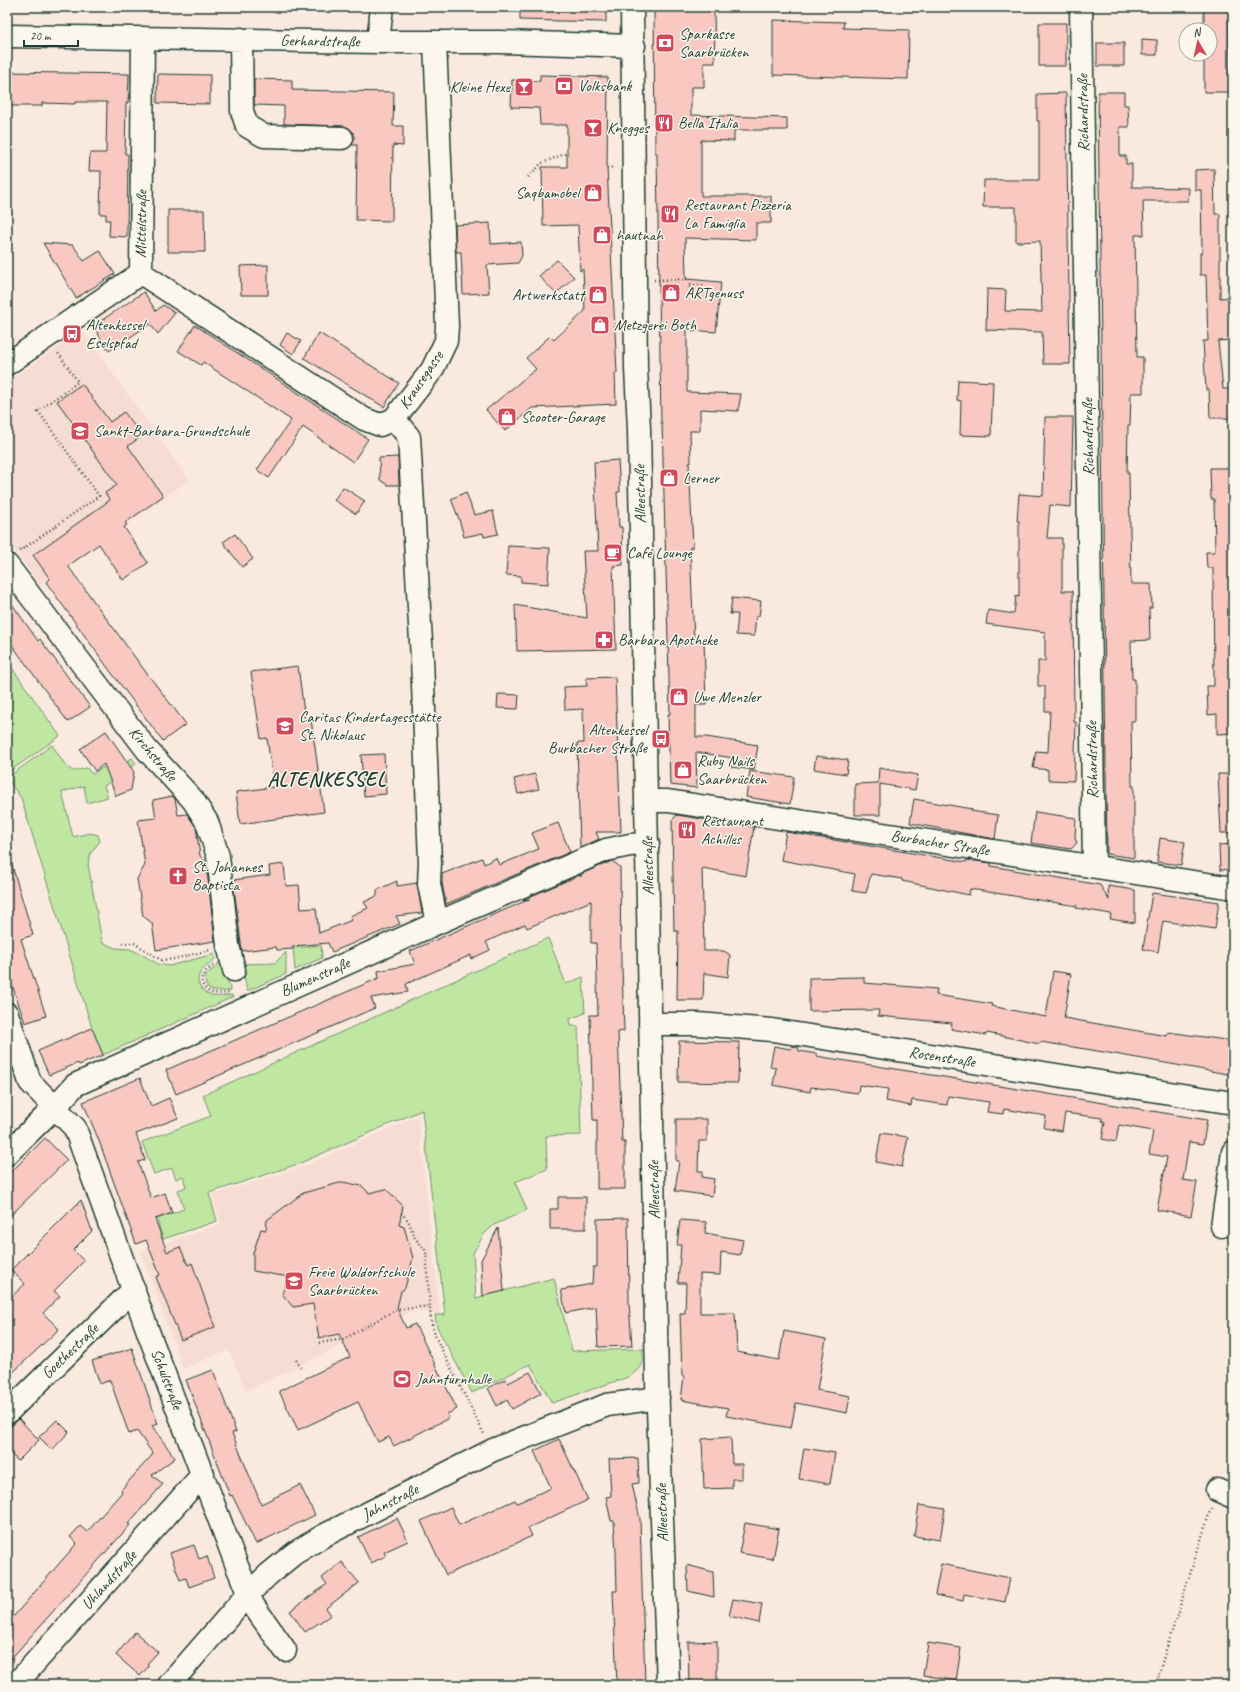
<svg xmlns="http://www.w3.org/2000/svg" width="1240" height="1692" font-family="Caveat,sans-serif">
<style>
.built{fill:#f6dcd3}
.green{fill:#c0e7a2;stroke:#70926b}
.building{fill:#f9c9c1;stroke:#1f3d34}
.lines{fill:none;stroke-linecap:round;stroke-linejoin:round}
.minor-casing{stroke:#1f3d34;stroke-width:25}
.path{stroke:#1f3d34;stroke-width:2.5;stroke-dasharray:1 3;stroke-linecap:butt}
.minor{stroke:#fbf7ec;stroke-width:22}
.labels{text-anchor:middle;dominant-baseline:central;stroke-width:3;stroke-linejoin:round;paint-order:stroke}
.poi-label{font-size:16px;fill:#1f3d34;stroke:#fbf7ec;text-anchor:start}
.street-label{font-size:16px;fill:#1f3d34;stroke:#fbf7ec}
.district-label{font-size:20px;font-weight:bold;letter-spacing:1px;fill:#1f3d34;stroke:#fbf7ec}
</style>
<rect width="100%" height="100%" fill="#fae9df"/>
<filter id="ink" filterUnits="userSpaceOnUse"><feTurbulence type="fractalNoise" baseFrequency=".025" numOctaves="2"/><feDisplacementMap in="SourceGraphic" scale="8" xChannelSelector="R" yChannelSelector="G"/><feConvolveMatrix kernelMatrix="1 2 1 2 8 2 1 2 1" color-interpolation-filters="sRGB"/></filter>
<g filter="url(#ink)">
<!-- built -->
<path class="built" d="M82 331 189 480 39 586 7 539V382Z
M418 1116 440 1315 415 1310 246 1391 229 1350 183 1369 141 1252 221 1224 212 1195 302 1167Z"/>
<!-- green -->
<path class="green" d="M7 661 60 736 7 773Z
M52 745 66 766 73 771 87 768 92 774 106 766 110 772 132 758 136 764 104 786 108 797 87 803 84 786 62 792 73 837 90 833 98 835 100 841 90 854 88 864 102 942 115 948 130 949 141 954 158 964 169 966 214 954 215 958C212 965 204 966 200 973 194 983 203 994 213 996 219 997 226 996 232 995L233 997 103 1055 92 1028 21 798 7 778Z
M548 938 566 984 583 977 585 1013 570 1019 571 1026H578L581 1135 546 1136 547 1169 515 1182 527 1210 494 1225 484 1234 473 1253 476 1298 554 1278 572 1351 643 1349C642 1364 642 1369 628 1377L552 1403 530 1364 472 1393 437 1327 435 1315H445L422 1110 298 1164 209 1193 217 1221 163 1239 157 1219 184 1209 178 1190 186 1187 183 1176 176 1179 172 1168 154 1174 142 1142 211 1116 203 1095Z
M321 945 322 958 295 970 293 948Z
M286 952V974L247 991 242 964 275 963Z
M221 958 231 991H214L209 989 206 985 205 978 207 974 217 966Z"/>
<!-- building -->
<path class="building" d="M520 7H606V22L520 20Z
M654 7H714L715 63H704V87H691V115L787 118V130H734V141L701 140V196H771V223H756V240L685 238 686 279 721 282 716 332 687 330V392L741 394 738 411 700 409V431H690L691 463H689L693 547H690L694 641H704L706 705H696V737H706L758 745 754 770 731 767 733 758 696 752 697 788 670 785 668 714H670L662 423H661L657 153H655Z
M1204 7H1229L1230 92H1204V54H1210V30H1204Z
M773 20 844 22 843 28 909 30 908 79 773 75Z
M1039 23H1066V66H1039Z
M1142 39 1157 40V55H1142Z
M1097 43H1124V66H1097Z
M7 72 129 74 128 103H126L125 154H128L127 237 109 236 110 220H106V214H100L101 171H89L90 153H106L107 102H75V104L42 103V106H8Z
M158 74 210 75V104L157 103Z
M540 75 608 77 607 167 617 373H615L616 404 532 408 505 431 486 410 536 369 526 358 550 336 554 340 585 311 583 269 580 271 578 225 543 226 542 167H567V125H540L539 108 511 107 512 80 540 81Z
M254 79 292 80V90L394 92 393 126H403V146L393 145 392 221 356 220 357 145H352L354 138 353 132 349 128 342 126 284 124V106L254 105Z
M1098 92H1124V105H1128L1129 127H1120V156H1126V164H1132V187L1189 188 1188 201H1143L1144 235H1135L1137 357H1143V393H1131L1130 425H1128L1127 473H1129L1131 584H1151L1152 608H1149L1150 640 1131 641 1132 679H1135V721H1131L1132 786H1134V858L1107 854Z
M1066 93 1070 364H1043L1042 332 986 330 987 289 1006 290 1005 311 1042 312 1040 241 1016 242V207H983L984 180H1039V121H1037V94Z
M1214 169 1215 214H1220V298L1233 297V340L1218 341 1223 389H1233V418H1210L1209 389 1206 390 1203 341H1208L1206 275H1200V253H1202L1201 190H1195V170Z
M168 210H204L205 252H168Z
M490 223 491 244 521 242 522 256 518 263 487 265 489 293 463 294 461 252H456L455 225Z
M43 243 73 245 84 261 100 251 115 274 76 298Z
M557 260 574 277 556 294 539 276Z
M268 265V295H241L240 266Z
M144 292 156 311 163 305 175 313 158 334 150 324 109 351 93 326Z
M195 325 368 439 353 462 303 427 269 478 257 470 291 420 203 362 201 365 178 351Z
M287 333 301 341 293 354 280 345Z
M319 333 399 383 384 407 304 358Z
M958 380 993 382 991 436 960 435 961 401 957 400Z
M82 384 110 422 124 412 142 436 128 446 163 496 125 523 127 525 124 527 148 563 123 580 99 544 68 566 142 667 186 724 163 741 108 668 46 582 50 579 33 555 110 500 105 493 117 485 57 401Z
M1045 417H1073L1071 507 1050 505 1047 538H1062V591H1073L1074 722H1076L1074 781 1048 780V770L1033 768 1036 751 1048 752 1050 711H1045V686H1038V661H1045V632L986 624 988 610 1014 614 1016 596 1019 597V521H1017L1019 494 1043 496Z
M398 457 399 485H388L380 480 379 458Z
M618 460 620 492H617L619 527H622L623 565 613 566 616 649 517 651 515 605 587 618 583 551H598L594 462Z
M1210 468H1233V733L1217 734V714L1208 715 1207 686H1214L1213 568H1207L1206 552H1215L1214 499H1211Z
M343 487 365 501 356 514 334 500Z
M466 492 474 515 493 511 498 534 484 537 483 533 464 537 459 519 451 499Z
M235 534 253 559 242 567 223 542Z
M508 546 550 548 548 584 521 582V576L506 575Z
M7 597 38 641 40 639 90 707 68 722 7 638Z
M732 598 761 601 759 616H756L754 636 736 635 738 614H730Z
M298 666 305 720 311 719 324 812 240 824 236 792 274 787 267 738 261 739 251 672Z
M615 677 621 832H596L599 839 580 848 577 743H584L583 709 565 710 564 687 587 686 586 678Z
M498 694 519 695 518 709 497 708Z
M106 731 134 772 131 790 116 796 104 764 95 771 80 749Z
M384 754 386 794 364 796 361 755Z
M816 756 848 760 846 774 814 769Z
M879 768 918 775 915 790 880 784V815H855V784L878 783Z
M750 771 794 777 790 804 746 797Z
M535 774 539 789 518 794 514 779Z
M1218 774H1233V833H1221Z
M173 796 175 799 178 815 187 814 196 827 200 856 206 862 215 941 156 950 152 923 143 916 137 879 145 865 138 820 156 818 153 800Z
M914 799 972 809 971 811 998 815 995 839 910 823Z
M1035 812 1076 818 1075 838 1077 843 1071 849 1031 843Z
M677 815 754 827 746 876 702 868 704 951H724L730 955 728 977 704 973 703 1000H677L678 931H674L672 820Z
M558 823 570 852 446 904 442 883V874L482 858 484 864 496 858 499 865 539 849 532 833Z
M786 832 966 862 967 860 991 863V866L1100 885 1109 900 1108 886 1135 890V923L1110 919 1111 914 1076 908 1077 906 970 889 969 895 902 881V879L871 874 866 893 852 891 855 874 781 860Z
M1160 838 1185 842 1181 865 1157 862Z
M1233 844V869L1220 870 1219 845Z
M612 861 620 867 621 968H622L624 1031 618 1032 622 1142H625V1189H597V1120H593L590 1015H598L596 943H591V901L527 928 525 924 486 942 490 950 471 959V955L406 984 408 992 371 998 375 1008 176 1094 166 1070 379 978 378 971 415 964 410 951 530 899 522 900 580 875 581 877V874Z
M7 862H11L33 935 21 939 46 1016 25 1023 7 970Z
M284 864 286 886 299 885 301 909 316 908 319 933 352 920 350 916 368 908 364 902 377 896V890L397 881V886L417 883 422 913 396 916 400 924 332 952 328 943 293 946V949L277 950 276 947 242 951 233 880 270 875 269 866Z
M1152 893 1219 902 1215 929 1163 921 1158 952 1143 949Z
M1053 971 1071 974 1064 1018 1167 1036 1168 1032 1233 1041V1075L1092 1050 1040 1042V1044L987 1033 986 1035 951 1029 952 1023 878 1016 879 1010 809 1011V978L864 977V983L937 989 936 995 992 1004 991 1006 1046 1017Z
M92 1028 103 1055 79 1065 78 1063 49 1075 38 1051Z
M679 1041 739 1042 738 1083 678 1082Z
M774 1046 790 1049 793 1046 798 1047 799 1051 817 1054 816 1056 1207 1120 1203 1144 1189 1142 1183 1180 1197 1182 1191 1216 1157 1210 1167 1157 1149 1154 1153 1131 1119 1125 1116 1142 1102 1139 1105 1122 1102 1121V1118L1065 1113 1062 1131 1044 1128 1046 1116 1004 1109 1003 1114 987 1112 989 1102 948 1096 947 1105 912 1100 911 1106 886 1101 888 1089 859 1085 858 1093 811 1087 810 1092 773 1085 776 1068 770 1067Z
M140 1078 151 1106 169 1098 178 1118 136 1134 145 1160 138 1162 151 1198 165 1193 172 1213 155 1219 167 1252 180 1247 188 1265 192 1263 215 1327 181 1340 156 1277 160 1275 146 1240 136 1244 99 1141 83 1102Z
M676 1119H707V1141H699L698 1171H703L702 1177 714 1179 712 1196 675 1191 679 1161H676Z
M881 1133 908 1137 902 1167 876 1162Z
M45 1138 67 1160 7 1219V1176Z
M343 1182 362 1186 369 1193 386 1189 403 1206 399 1225 404 1227 413 1258 405 1288 401 1291 397 1308 406 1328 415 1324 457 1409 447 1414 449 1418 394 1446 389 1437 378 1442 358 1402 298 1430 279 1391 350 1357 339 1334 319 1338 313 1304 293 1307 282 1294 289 1277 253 1271V1253L261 1229 266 1230 267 1220 303 1193Z
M558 1197H586V1229H550V1209H558Z
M81 1200 92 1231 73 1250 84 1261 54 1291 60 1296 43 1313 59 1329 7 1378V1301L25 1284 11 1270Z
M628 1218 629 1303 632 1346 598 1347 596 1307 566 1313 561 1290 592 1284 593 1267H597V1219Z
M680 1220 706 1222 705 1233 743 1240 740 1255 721 1252 720 1275 700 1274V1313H735L737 1352 779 1360 784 1331 826 1339 817 1390 850 1396 847 1413 796 1403 791 1428 726 1416 728 1408 681 1400 684 1376H682L680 1313H685L686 1283H678L681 1245H677Z
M498 1228 504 1291 483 1296 481 1260Z
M132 1348 158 1424 152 1426 175 1458 152 1475 163 1484 128 1524 130 1525 7 1663V1610L14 1616 77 1543 70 1537 80 1526 87 1532 122 1492 121 1490 153 1454 137 1431 129 1434 110 1380 100 1384 92 1361Z
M213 1370 236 1432 232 1433 261 1504 300 1485 315 1515 256 1544 232 1495 230 1496 186 1380Z
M530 1372 541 1393 512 1409 507 1400 497 1406 488 1388 506 1379 508 1383Z
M19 1419 39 1440 18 1461 7 1450V1430Z
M57 1420 69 1432 52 1450 39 1437Z
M731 1437 732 1464H742V1479H732V1488L704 1489 702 1439Z
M559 1439 588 1500 528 1528 532 1536 446 1575 421 1521 451 1507 459 1525 515 1500 517 1503 551 1488 534 1451Z
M804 1448 835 1453 830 1484 799 1479Z
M638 1458 639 1483 632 1484 640 1519 645 1685H617L613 1591H617L616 1552 614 1521H611L606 1497 611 1496 609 1459Z
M919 1505 945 1509 940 1540 914 1536Z
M397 1518 408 1541 384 1552 386 1556 371 1563 358 1537Z
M745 1523 779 1529 773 1559 739 1553Z
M194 1545 199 1559 207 1556 214 1578 189 1587 186 1578 180 1580 170 1553Z
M342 1562 359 1583 326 1608 331 1615 305 1632 290 1611 327 1584 322 1578Z
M941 1564 1010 1578 1005 1602 964 1594 963 1601 935 1595Z
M687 1565 713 1572 714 1597 688 1591Z
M733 1599 762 1604 759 1623 729 1616Z
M135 1632 158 1652 147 1664 149 1666 140 1676 116 1655Z
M717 1641V1685H689L688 1642Z
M928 1643 961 1648 956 1681 923 1675Z"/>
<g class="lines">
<!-- minor casing -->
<g class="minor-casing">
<path id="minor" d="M632 7 636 368 639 429 657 1381 668 1685
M1081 7 1094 866
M7 36 378 42H499L634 46
M241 39 242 111 247 126 264 136 342 138
M378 42 382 7
M141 273 364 419 380 425 394 419 432 370 446 341 447 326 435 42
M141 273 143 38
M7 364 141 273
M394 419 409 437 422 659 430 862 429 884 437 923
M7 565 147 750 193 800 207 822 218 856 228 945 234 970
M647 801H668L1233 888
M7 1014 30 1082 75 1128 149 1334 237 1566 253 1605 285 1650
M650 1024H698L772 1030 1233 1103
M7 1154 56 1106 75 1085 437 923 606 850 630 845 648 844
M1222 1226 1233 1152
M7 1413 134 1289
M1217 1490 1233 1497
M15 1685 203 1474
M169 1685 248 1594 269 1574 295 1553 323 1536 493 1450 607 1405 658 1398"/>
</g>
<!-- path -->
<path class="path" d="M607 167 615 168
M528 177 542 163 567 153
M654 280 690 279V296H685
M690 285H704
M20 551 99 496 38 411 78 382 58 353
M122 943H134L161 960 174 959 210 950
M213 966 206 971 201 979C205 995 215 994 229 993
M401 1213 408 1220 415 1238 426 1251 431 1322 436 1338 484 1434
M319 1343 344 1339 395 1310 429 1306
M296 1360 302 1370
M1155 1685 1211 1508"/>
<!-- minor -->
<use href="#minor" class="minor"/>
</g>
</g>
<!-- icons -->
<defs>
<g id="bank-square" transform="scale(1)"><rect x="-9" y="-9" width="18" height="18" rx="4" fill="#d1495b" stroke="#fbf7ec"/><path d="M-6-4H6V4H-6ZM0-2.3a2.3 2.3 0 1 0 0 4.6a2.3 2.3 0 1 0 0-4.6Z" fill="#fff"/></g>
<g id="bar-square" transform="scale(1)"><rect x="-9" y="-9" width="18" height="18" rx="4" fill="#d1495b" stroke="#fbf7ec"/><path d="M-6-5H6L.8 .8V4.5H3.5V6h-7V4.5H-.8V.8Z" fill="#fff"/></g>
<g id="restaurant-square" transform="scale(1)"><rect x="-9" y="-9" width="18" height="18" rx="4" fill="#d1495b" stroke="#fbf7ec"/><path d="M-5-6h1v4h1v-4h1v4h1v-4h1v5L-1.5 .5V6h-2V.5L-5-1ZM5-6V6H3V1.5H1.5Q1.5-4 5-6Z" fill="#fff"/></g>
<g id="shop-square" transform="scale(1)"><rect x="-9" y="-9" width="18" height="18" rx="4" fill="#d1495b" stroke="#fbf7ec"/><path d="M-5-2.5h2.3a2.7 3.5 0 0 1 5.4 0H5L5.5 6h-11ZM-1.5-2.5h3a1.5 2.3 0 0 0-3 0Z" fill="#fff"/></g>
<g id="bus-square" transform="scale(1)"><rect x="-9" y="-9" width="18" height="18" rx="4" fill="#d1495b" stroke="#fbf7ec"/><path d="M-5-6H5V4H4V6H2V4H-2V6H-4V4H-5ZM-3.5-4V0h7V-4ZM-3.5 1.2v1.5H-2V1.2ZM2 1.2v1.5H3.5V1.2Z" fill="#fff"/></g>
<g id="school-square" transform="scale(1)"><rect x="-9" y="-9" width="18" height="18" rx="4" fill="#d1495b" stroke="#fbf7ec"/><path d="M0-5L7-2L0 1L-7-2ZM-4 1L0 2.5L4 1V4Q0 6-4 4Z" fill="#fff"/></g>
<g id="cafe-square" transform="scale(1)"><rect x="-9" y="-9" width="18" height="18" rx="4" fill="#d1495b" stroke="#fbf7ec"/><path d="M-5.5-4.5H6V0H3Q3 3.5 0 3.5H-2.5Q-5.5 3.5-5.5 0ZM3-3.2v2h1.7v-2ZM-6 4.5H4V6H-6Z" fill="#fff"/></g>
<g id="pharmacy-square" transform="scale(1)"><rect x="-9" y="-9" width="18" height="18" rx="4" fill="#d1495b" stroke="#fbf7ec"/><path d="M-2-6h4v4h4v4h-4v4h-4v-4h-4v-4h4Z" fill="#fff"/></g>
<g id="church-square" transform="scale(1)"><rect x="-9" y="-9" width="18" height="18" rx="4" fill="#d1495b" stroke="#fbf7ec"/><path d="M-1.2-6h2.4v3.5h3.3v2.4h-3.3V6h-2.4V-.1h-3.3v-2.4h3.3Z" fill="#fff"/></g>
<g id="stadium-square" transform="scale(1)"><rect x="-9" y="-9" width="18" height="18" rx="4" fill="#d1495b" stroke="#fbf7ec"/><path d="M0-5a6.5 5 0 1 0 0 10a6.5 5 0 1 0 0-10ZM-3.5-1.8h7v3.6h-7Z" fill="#fff"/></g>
</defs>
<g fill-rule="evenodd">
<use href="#bank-square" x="665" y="43"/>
<use href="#bank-square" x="564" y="86"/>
<use href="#bar-square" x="524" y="87"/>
<use href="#restaurant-square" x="664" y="123"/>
<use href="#bar-square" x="593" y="128"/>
<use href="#shop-square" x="593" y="193"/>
<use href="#restaurant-square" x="670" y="214"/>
<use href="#shop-square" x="602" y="235"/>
<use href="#shop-square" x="671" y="293"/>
<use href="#shop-square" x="598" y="295"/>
<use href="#shop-square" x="600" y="325"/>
<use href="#bus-square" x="72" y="334"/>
<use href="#shop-square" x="507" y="417"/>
<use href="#school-square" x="80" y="431"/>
<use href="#shop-square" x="669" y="478"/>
<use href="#cafe-square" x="613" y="553"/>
<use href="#pharmacy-square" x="604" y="640"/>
<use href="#shop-square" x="679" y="697"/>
<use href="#school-square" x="285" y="726"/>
<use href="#bus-square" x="661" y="739"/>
<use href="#shop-square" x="683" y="770"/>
<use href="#restaurant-square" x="687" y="830"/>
<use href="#church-square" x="178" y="876"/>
<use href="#school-square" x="294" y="1281"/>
<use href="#stadium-square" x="402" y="1379"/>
</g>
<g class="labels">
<!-- poi labels -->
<g class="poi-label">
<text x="679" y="34">Sparkasse<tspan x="679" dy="18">Saarbrücken</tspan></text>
<text x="578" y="86">Volksbank</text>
<text x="510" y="87" text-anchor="end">Kleine Hexe</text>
<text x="678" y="123">Bella Italia</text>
<text x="607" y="128">Knegges</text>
<text x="579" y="193" text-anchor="end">Saqbamobel</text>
<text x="684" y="205">Restaurant Pizzeria<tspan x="684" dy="18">La Famiglia</tspan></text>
<text x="616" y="235">hautnah</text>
<text x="685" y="293">ARTgenuss</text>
<text x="584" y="295" text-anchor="end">Artwerkstatt</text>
<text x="86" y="325">Altenkessel<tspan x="86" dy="18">Eselspfad</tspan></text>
<text x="614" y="325">Metzgerei Both</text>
<text x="521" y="417">Scooter-Garage</text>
<text x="94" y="431">Sankt-Barbara-Grundschule</text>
<text x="683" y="478">Lerner</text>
<text x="627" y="553">Café Lounge</text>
<text x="618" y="640">Barbara Apotheke</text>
<text x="693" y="697">Uwe Menzler</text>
<text x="299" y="717">Caritas Kindertagesstätte<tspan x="299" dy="18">St. Nikolaus</tspan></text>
<text x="647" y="730" text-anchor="end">Altenkessel<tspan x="647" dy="18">Burbacher Straße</tspan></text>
<text x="697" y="761">Ruby Nails<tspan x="697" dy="18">Saarbrücken</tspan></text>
<text x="701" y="821">Restaurant<tspan x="701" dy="18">Achilles</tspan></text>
<text x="192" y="867">St. Johannes<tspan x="192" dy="18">Baptista</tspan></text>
<text x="308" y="1272">Freie Waldorfschule<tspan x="308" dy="18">Saarbrücken</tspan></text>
<text x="416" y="1379">Jahnturnhalle</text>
</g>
<!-- street labels -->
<g class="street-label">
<text transform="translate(320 41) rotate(1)">Gerhardstraße</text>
<text transform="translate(1083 113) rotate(-91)">Richardstraße</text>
<text transform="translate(141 224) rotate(-89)">Mittelstraße</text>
<text transform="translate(421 380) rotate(-56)">Krausegasse</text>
<text transform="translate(1088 437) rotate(-91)">Richardstraße</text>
<text transform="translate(640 494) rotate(-91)">Alleestraße</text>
<text transform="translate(153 754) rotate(50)">Kirchstraße</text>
<text transform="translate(1092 760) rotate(-91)">Richardstraße</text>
<text transform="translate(940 843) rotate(9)">Burbacher Straße</text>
<text transform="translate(648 866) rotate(-91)">Alleestraße</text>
<text transform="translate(315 977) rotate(-24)">Blumenstraße</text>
<text transform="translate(942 1057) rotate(9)">Rosenstraße</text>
<text transform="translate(654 1190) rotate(-91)">Alleestraße</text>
<text transform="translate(70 1351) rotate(-44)">Goethestraße</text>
<text transform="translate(167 1379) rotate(69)">Schulstraße</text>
<text transform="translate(390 1502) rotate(-27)">Jahnstraße</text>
<text transform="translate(662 1513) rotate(-92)">Alleestraße</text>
<text transform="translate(109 1580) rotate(-48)">Uhlandstraße</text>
</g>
<!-- district labels -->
<g class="district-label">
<text x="327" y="779">ALTENKESSEL</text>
</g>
</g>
<!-- margin -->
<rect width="1240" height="1692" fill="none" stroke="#fbf7ec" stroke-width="24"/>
<rect x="12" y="12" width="1216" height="1668" fill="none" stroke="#1f3d34" stroke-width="1.5" filter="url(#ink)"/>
<!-- north arrow -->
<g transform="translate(1198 42) rotate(351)"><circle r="19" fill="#fbf7ec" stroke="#a3ada2"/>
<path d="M0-3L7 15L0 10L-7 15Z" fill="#d1495b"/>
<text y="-6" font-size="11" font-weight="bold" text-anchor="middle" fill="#1f3d34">N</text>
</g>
<!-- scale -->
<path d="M24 40v6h54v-6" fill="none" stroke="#1f3d34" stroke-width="2"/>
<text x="30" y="40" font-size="12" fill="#1f3d34" stroke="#fbf7ec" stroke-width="3" paint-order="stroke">20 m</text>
</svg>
